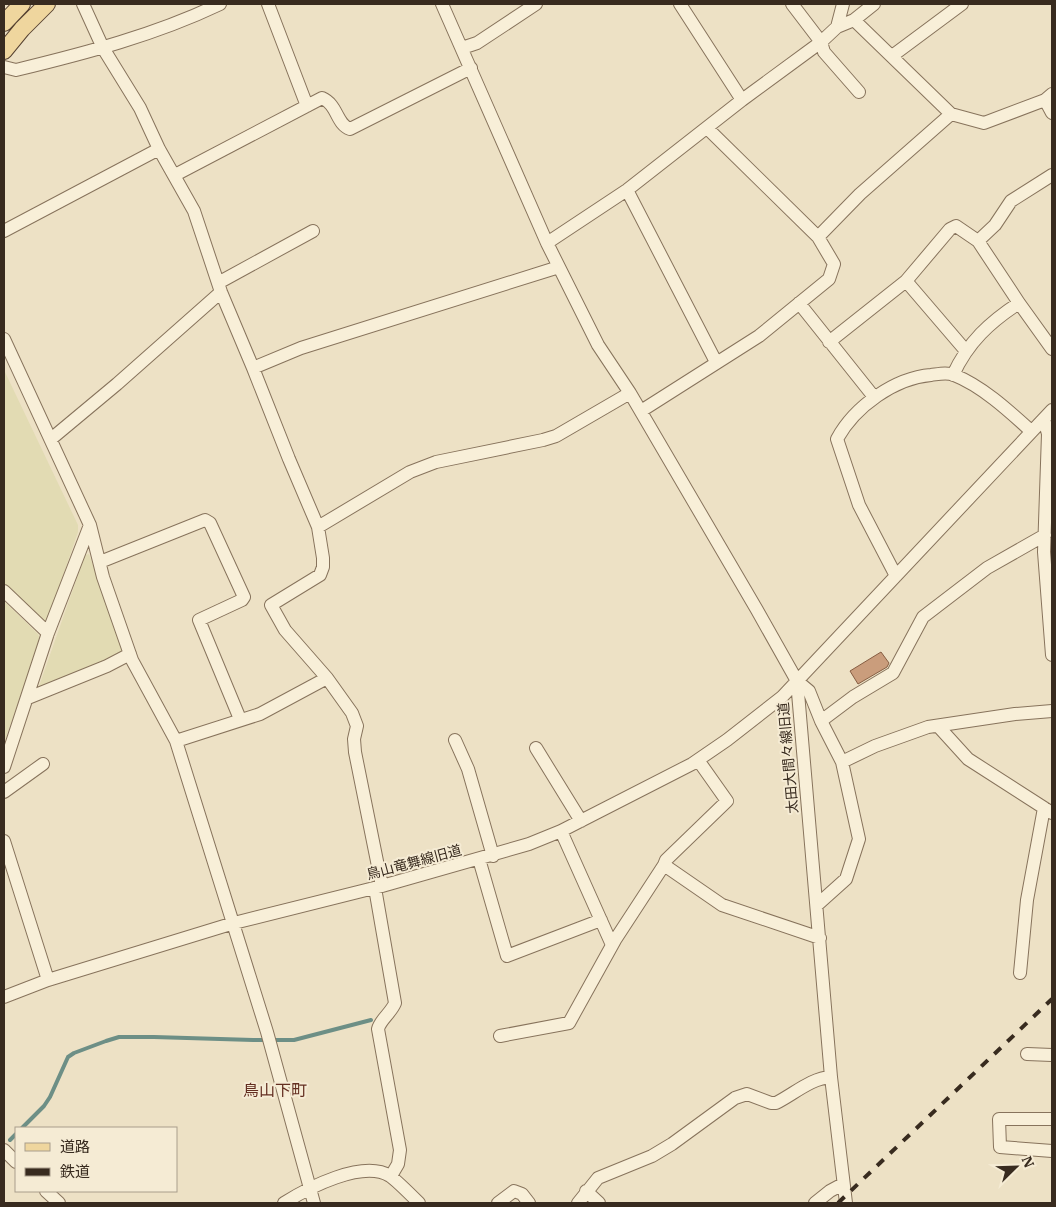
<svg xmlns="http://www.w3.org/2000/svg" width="1056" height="1207" font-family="'IBM Plex Serif','Noto Sans JP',serif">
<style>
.farmland{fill:#e2dbb3}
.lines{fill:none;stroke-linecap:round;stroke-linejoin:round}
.stream{stroke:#6d8f86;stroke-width:4}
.building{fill:#ca9d7c;stroke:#865d42}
.minor-casing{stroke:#87735c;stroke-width:14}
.major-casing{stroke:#554130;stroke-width:18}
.minor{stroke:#f8efd8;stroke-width:12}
.major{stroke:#efd69e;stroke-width:16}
.rail{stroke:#382b1f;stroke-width:4;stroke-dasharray:9 9;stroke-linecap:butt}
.labels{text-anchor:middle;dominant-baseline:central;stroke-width:4;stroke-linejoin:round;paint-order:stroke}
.street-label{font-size:14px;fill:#382b1f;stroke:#f5ebd4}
.quarter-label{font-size:16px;fill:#632e20;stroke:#f5ebd4}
</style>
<rect width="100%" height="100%" fill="#ede1c5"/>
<!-- farmland -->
<path class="farmland" d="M4 370 78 525V532L48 620 43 622 4 585Z
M89 554 123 652 80 673 38 689 85 555Z
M4 601 38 634 40 639 4 743Z"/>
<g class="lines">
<!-- stream -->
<path class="stream" d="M22 1128 44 1106 50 1097 68 1057 74 1053 106 1041 119 1037H154L253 1040H294L371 1020
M10 1140 16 1134"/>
</g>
<!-- building -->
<path class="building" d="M881 652 889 663 887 667 858 684 850 671Z"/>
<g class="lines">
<!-- minor casing -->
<g class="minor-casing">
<path id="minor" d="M83 4 103 48 140 108 159 149 194 211 221 292 253 368 289 459 318 527 323 558V567L320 575 271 605 285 630 327 678 352 713 357 726 354 739 355 752 382 886
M268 4 307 106
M442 4 547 243 598 345 630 393 757 610 797 681 809 691 821 721 842 762 859 839 846 879 817 905
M680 4 742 100
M792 4 821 42 824 52 859 92
M854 20 951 114
M837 27 843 4
M462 48 477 43 536 4
M892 56 962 4
M4 67 16 70C86 53 155 35 220 4
M1045 100 1052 113
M175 175 322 98C338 105 336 124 350 129L471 68
M627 190 716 362
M4 231 159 149
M818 237 860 194 951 114 984 123 1045 100 1052 94
M978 241 995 225 1011 201 1052 175
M547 243 627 190 742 100 821 42 837 27 854 20 874 4
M906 281 966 351
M218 283 313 231
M799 303 874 397
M4 339 90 525 103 577 132 660 176 741 267 1032 314 1203
M829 342 906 281 950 229 956 226 978 241 1019 303 1052 349
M253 368 301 348 559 267
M953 375C968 342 990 322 1019 303
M641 411 759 336 829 279 834 264 818 237 707 128
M1044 419 1048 434 1044 552 1052 655
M51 439 117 384 221 292
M318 527 410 472 436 462 543 440 556 436 630 393
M100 562 205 520 210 523 244 597 242 600 199 620 240 719
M896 576 859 505 837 439C855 406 895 378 931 375 939 374 947 372 954 375 982 386 1009 411 1031 431
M4 591 48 633
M797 681 831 1077 846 1203
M28 698 107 666 130 654
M821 721 853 697 893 673 923 617 987 568 1045 535
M938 726 968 759 1052 813
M455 740 468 769 493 856
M176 741 260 714 327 678
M536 748 581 821
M842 762 875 746 928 727 1015 714 1052 711
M4 767 48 633 90 525
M4 792 43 764
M561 831 612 945
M4 841 48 980
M479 859 507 956 601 920
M664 865 666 860 727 801 698 760
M375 888 395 1003C391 1013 380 1020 378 1029L400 1150 398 1164 391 1176
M1020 973 1027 900 1044 808
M4 997 48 980 234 923 382 886 529 844 561 831 692 764 727 740 782 697 1052 410
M500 1036 569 1023 615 940 664 865 722 905 820 938
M1027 1054 1052 1055
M1052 1119H999L1000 1147 1052 1151
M4 1150 16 1162
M46 1191 59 1203
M586 1191 599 1203
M284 1203C308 1188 363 1159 390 1176 396 1180 414 1198 419 1203
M498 1203 514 1191 522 1194 529 1203
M578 1203 598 1178 652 1156 672 1144 735 1098 747 1094 771 1103H776C794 1094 811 1078 831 1077
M815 1203 830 1191 843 1184"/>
</g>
<!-- major casing -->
<g class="major-casing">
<path id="major" d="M4 23 22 4
M4 51 22 29 47 4"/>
</g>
<!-- minor -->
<use href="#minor" class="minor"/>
<!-- major -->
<use href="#major" class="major"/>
<!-- rail -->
<path class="rail" d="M838 1203 1052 999"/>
</g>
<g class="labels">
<!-- street labels -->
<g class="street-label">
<text transform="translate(788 758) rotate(-95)">太田大間々線旧道</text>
<text transform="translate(414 862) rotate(-15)">鳥山竜舞線旧道</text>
</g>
<!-- quarter labels -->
<g class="quarter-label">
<text x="275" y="1090">鳥山下町</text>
</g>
</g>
<!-- border -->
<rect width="1056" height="1207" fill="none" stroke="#382b1f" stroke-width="10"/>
<!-- legend -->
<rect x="15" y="1127" width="162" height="65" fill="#f5ebd4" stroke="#a99e8c"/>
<rect x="25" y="1143" width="25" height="8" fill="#efd69e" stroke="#a99e8c"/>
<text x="60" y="1152" font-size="15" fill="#382b1f">道路</text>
<rect x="25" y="1168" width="25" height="8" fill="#382b1f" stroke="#a99e8c"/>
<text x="60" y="1177" font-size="15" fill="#382b1f">鉄道</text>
<!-- north arrow -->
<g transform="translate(1016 1167) rotate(67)" stroke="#f5ebd4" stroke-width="4" paint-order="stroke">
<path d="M0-4L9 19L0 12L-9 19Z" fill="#382b1f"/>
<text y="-8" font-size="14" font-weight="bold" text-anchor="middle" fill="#382b1f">N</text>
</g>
</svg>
